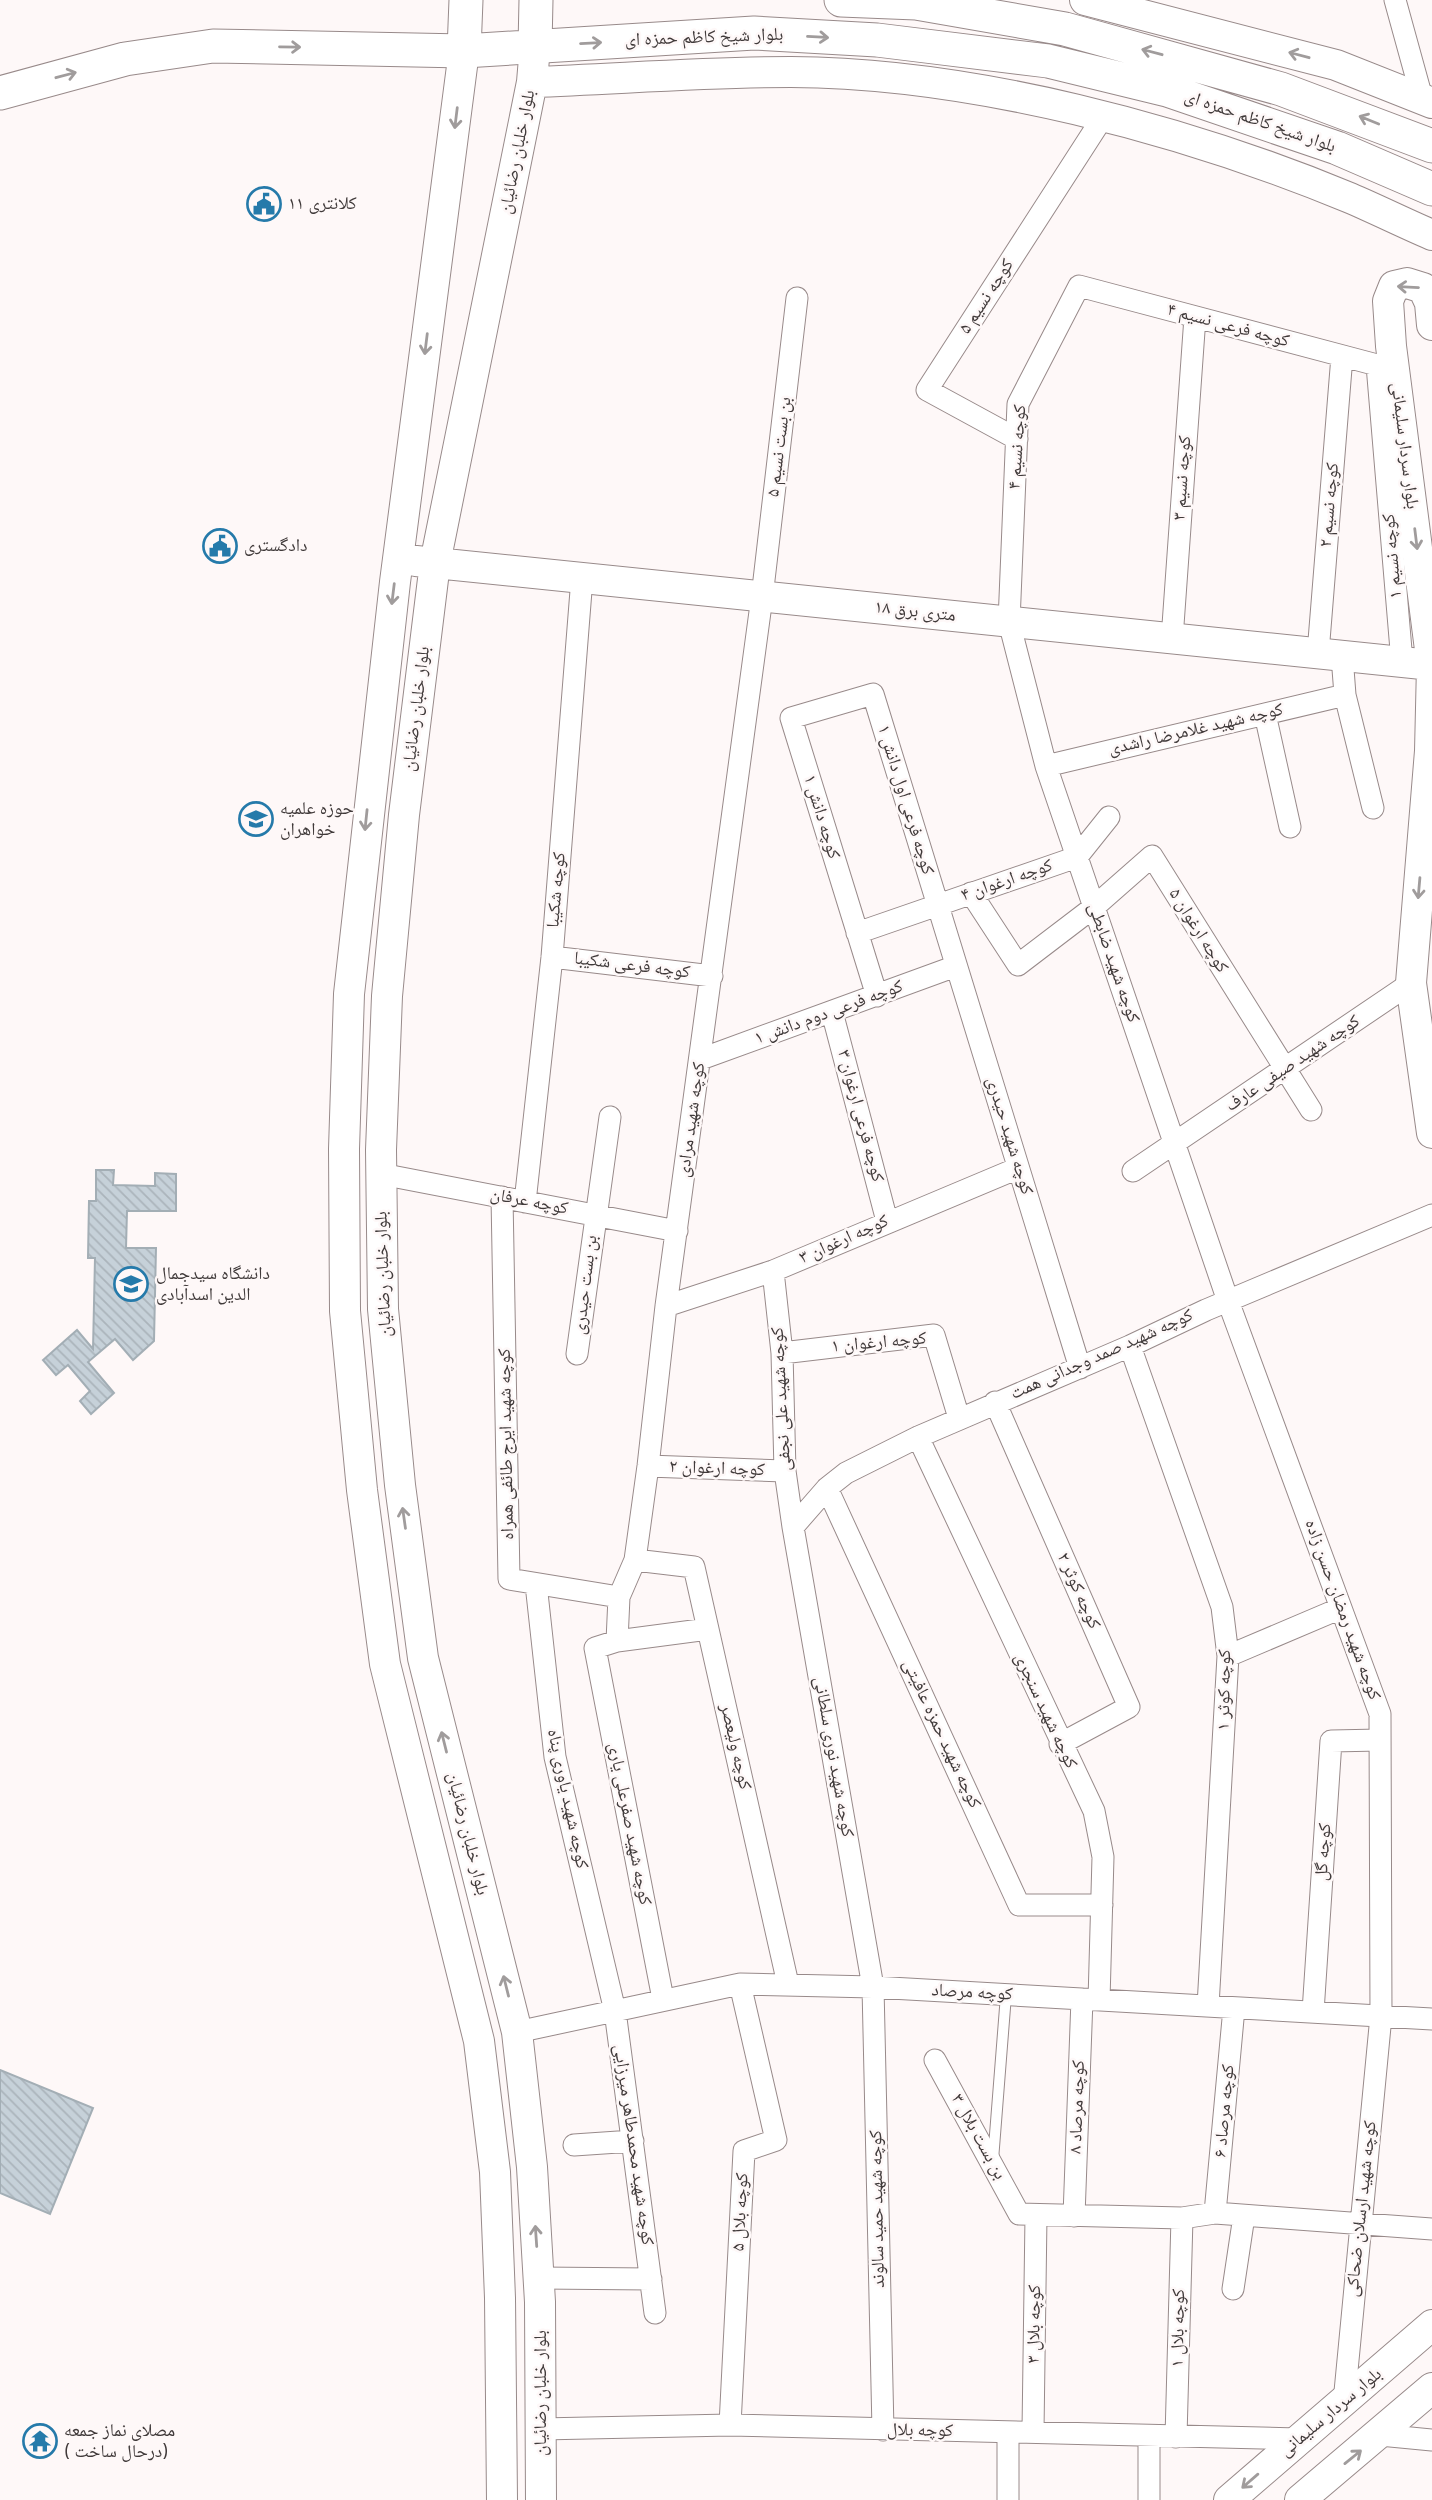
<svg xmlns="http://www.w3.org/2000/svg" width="1432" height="2500" font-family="Overpass,'Noto Naskh Arabic',sans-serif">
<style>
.building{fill:url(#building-back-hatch);stroke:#a3aeb5;stroke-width:2}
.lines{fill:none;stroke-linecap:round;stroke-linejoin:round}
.lane-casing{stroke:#988a8a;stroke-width:12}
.street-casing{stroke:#988a8a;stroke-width:23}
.secondary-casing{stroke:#988a8a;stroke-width:32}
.primary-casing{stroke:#988a8a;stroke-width:35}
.lane{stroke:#fff;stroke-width:10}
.street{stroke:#fff;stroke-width:21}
.secondary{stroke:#fff;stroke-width:30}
.primary{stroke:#fff;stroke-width:33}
.oneway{stroke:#a09c9c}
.labels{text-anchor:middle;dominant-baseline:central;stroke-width:5;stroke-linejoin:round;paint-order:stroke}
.street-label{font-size:18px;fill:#403a3a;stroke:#fef8f8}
.poi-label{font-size:18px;fill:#403a3a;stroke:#fef8f8;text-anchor:start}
</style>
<defs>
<pattern id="building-back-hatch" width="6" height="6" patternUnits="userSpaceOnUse" patternTransform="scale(1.75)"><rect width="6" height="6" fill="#c6d1d9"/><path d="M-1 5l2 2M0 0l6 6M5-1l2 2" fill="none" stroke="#abb4bb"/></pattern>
</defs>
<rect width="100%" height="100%" fill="#fef8f8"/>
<!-- building -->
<path class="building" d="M96 1170H114L113 1185 155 1186V1173L176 1174V1211H127L126 1248H156L154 1341 133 1360 115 1339 88 1362 114 1393 91 1414 80 1401 90 1391 68 1365 56 1375 43 1360 77 1330 93 1349 95 1258H88L89 1201H96Z
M0 2070 93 2108 50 2214 0 2193Z"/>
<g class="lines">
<!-- lane casing -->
<g class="lane-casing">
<path id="lane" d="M993 2160 1006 1995"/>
</g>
<!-- street casing -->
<g class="street-casing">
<path id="street" d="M1395 0 1422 98
M1017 439 927 390 1103 117
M1172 639 1195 317
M1318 653 1342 356
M1342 656 1345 695 1373 808
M1265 714 1290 827
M1046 766 1345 695
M971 893 1018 965 1094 907 1152 856 1311 1110
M857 933 1077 857 1109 817
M552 957 712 976
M877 996 791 718 873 694 1080 1368
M832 1012 887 1221
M701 1059 956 966
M1133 1171 1411 983
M381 1174 677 1231
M502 1197 509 1579 619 1597
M525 1202 552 957 582 578
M773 1271 782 1353 785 1471 793 1527 873 1987 883 2430
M666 1306 773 1271 1018 1168
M1130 1346 1222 1607 1228 1656 1208 2006
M782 1353 934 1335 959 1418
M577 1354 610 1117
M995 1402 1129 1707 1060 1744
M918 1437 1094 1811 1103 1857 1099 2000
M648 1466 785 1471
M827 1488 1019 1905H1102
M793 1527 827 1488 846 1473 918 1437 1130 1346 1206 1310 1432 1215
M635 1560 694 1567 788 1984
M536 1584 555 1757 615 2011 655 2313
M617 1641 619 1597 635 1560 648 1466 666 1306 762 597 797 298
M1228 1656 1341 1608
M663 1999 595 1648 617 1641 708 1629
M1313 2012 1331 1741 1380 1740
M517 2032 740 1984 873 1987 1432 2019
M935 2060 1019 2214 1182 2218 1215 2213 1432 2229
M574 2145 633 2141
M1215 2213 1234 2008
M1074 2216 1082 1999
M539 2278 651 2279
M1233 2289 1244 2216
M1344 2402 1381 2016 1380 1714 1228 1301 1046 766 1009 622 1018 404 1079 286 1377 365 1402 662
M730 2425 744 2151 776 2140 740 1984
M541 2429 730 2425 1298 2439
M1033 2431 1036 2216
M1380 2435 1432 2440
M1149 2436V2500
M1176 2437 1182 2218
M1008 2500V2432"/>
</g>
<!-- secondary casing -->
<g class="secondary-casing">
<path id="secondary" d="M1085 0 1336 65 1432 103
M535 46 532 82 435 563 404 815 387 996 381 1150 383 1309 400 1485 423 1658 517 2032 532 2167 540 2302 541 2500
M464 51 395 582 349 994 344 1149 345 1311 362 1490 385 1664 479 2041 495 2172 500 2298 502 2500
M532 82C618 79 705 72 791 72 973 73 1183 129 1350 198 1378 210 1404 223 1432 235
M1432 325 1430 303 1423 288 1407 283 1394 286 1388 301 1391 346 1432 665 1430 751 1411 983 1432 1133
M416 561 1432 665
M1229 2500 1432 2325
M1300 2500 1432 2388"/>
</g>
<!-- primary casing -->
<g class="primary-casing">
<path id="primary" d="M841 0 916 3 1065 29 1281 89 1432 146
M535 46 536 0
M464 51 466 0
M0 93 125 59 213 46 464 51 754 33 877 40 1048 61 1167 90 1337 148 1432 189"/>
</g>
<!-- lane -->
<use href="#lane" class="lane"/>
<!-- street -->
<use href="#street" class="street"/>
<!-- secondary -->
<use href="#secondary" class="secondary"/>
<!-- primary -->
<use href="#primary" class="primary"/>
</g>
<!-- one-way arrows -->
<defs><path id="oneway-shaft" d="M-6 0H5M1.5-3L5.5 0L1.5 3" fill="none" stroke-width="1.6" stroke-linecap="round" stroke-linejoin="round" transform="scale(1.75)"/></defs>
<g class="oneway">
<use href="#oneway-shaft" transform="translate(818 37) rotate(3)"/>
<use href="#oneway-shaft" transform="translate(591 43) rotate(-3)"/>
<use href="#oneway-shaft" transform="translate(290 47) rotate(1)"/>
<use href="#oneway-shaft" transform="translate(1152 52) rotate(-165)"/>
<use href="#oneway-shaft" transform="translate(1299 55) rotate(-165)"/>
<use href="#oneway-shaft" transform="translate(66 75) rotate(-15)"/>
<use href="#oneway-shaft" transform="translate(456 118) rotate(97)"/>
<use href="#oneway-shaft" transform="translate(1369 120) rotate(-158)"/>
<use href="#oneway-shaft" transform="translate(1408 287) rotate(-177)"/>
<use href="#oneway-shaft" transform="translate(426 344) rotate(97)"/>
<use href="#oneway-shaft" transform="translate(1416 539) rotate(83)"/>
<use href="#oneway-shaft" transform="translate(393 594) rotate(97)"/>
<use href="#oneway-shaft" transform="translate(366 820) rotate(96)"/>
<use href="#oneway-shaft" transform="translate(1419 888) rotate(95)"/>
<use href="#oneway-shaft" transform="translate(404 1518) rotate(-98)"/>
<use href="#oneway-shaft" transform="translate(444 1742) rotate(-104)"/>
<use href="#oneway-shaft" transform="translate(506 1986) rotate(-104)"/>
<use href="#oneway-shaft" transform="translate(536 2236) rotate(-94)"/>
<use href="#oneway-shaft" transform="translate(1353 2457) rotate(-39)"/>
<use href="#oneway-shaft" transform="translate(1250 2481) rotate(139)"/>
</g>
<!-- icons -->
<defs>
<g id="civic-ring" transform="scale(1.75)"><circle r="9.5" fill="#fef8f8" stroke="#257aaa" stroke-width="1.5"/><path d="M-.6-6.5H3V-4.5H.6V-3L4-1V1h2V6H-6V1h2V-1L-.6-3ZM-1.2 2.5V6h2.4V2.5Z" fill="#257aaa"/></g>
<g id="university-ring" transform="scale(1.75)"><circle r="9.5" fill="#fef8f8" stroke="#257aaa" stroke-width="1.5"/><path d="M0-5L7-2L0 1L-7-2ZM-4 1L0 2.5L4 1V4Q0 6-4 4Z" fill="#257aaa"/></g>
<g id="temple-ring" transform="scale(1.75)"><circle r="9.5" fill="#fef8f8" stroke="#257aaa" stroke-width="1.5"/><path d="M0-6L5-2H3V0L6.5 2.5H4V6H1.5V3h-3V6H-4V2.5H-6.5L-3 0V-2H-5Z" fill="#257aaa"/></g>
</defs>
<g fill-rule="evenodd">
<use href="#civic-ring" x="264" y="204"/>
<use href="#civic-ring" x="220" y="546"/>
<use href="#university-ring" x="256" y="819"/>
<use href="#university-ring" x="131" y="1284"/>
<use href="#temple-ring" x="40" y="2441"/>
</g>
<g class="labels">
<!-- street labels -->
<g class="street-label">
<text transform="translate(704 38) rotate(-2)">بلوار شیخ کاظم حمزه ای</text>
<text transform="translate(1260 122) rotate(19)">بلوار شیخ کاظم حمزه ای</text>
<text transform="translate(518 152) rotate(-79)">بلوار خلبان رضائیان</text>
<text transform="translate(987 297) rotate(-57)">کوچه نسیم ۵</text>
<text transform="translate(1228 326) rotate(15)">کوچه فرعی نسیم ۴</text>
<text transform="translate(1404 446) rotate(83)">بلوار سردار سلیمانی</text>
<text transform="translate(780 447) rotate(-83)">بن بست نسیم ۵</text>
<text transform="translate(1018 447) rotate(-86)">کوچه نسیم ۴</text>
<text transform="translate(1183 478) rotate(-86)">کوچه نسیم ۳</text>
<text transform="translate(1330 505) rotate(-85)">کوچه نسیم ۲</text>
<text transform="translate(1393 556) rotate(-95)">کوچه نسیم ۱</text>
<text transform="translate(915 612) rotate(6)">۱۸ متری برق</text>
<text transform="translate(417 709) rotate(-83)">بلوار خلبان رضائیان</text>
<text transform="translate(1196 730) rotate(-13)">کوچه شهید غلامرضا راشدی</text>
<text transform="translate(905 800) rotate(73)">کوچه فرعی اول دانش ۱</text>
<text transform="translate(821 817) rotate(73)">کوچه دانش ۱</text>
<text transform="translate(1007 881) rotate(-19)">کوچه ارغوان ۴</text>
<text transform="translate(557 890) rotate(-85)">کوچه شکیبا</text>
<text transform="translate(1198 931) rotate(58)">کوچه ارغوان ۵</text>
<text transform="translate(1113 963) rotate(71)">کوچه شهید ضابطی</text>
<text transform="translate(632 966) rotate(7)">کوچه فرعی شکیبا</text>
<text transform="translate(829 1013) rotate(-20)">کوچه فرعی دوم دانش ۱</text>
<text transform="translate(1293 1064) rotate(-34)">کوچه شهید صیفی عارف</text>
<text transform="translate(860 1116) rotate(75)">کوچه فرعی ارغوان ۳</text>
<text transform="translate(692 1120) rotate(-82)">کوچه شهید مرادی</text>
<text transform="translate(1009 1136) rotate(73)">کوچه شهید حیدری</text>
<text transform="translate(529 1202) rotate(11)">کوچه عرفان</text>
<text transform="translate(844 1240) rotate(-24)">کوچه ارغوان ۳</text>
<text transform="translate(384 1274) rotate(-92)">بلوار خلبان رضائیان</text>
<text transform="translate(586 1285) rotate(-83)">بن بست حیدری</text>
<text transform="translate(879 1343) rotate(-5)">کوچه ارغوان ۱</text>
<text transform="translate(1102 1355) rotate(-24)">کوچه شهید صمد وجدانی همت</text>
<text transform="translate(782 1399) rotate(-93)">کوچه شهید علی نجفی</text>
<text transform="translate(507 1444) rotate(-91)">کوچه شهید ایرج طائفی همراه</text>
<text transform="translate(717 1469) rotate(2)">کوچه ارغوان ۲</text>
<text transform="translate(1078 1591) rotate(66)">کوچه کوثر ۲</text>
<text transform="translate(1342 1610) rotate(70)">کوچه شهید رمضان حسن زاده</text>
<text transform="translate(1225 1690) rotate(-89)">کوچه کوثر ۱</text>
<text transform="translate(1045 1711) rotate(65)">کوچه شهید سنجری</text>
<text transform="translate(941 1734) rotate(65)">کوچه شهید حمزه عافیتی</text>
<text transform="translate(735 1747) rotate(77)">کوچه ولیعصر</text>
<text transform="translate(833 1757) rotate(80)">کوچه شهید نوری سلطانی</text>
<text transform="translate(567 1799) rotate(78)">کوچه شهید یاوری پناه</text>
<text transform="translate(629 1824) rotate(79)">کوچه شهید صفرعلی یاری</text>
<text transform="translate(467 1834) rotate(76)">بلوار خلبان رضائیان</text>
<text transform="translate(1324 1852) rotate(-86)">کوچه گل</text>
<text transform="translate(972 1993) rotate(3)">کوچه مرصاد</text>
<text transform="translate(1078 2107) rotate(-88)">کوچه مرصاد ۸</text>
<text transform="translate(1225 2111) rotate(-85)">کوچه مرصاد ۶</text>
<text transform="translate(978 2137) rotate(61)">بن بست بلال ۳</text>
<text transform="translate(633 2145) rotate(82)">کوچه شهید محمدطاهر میرزایی</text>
<text transform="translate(878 2209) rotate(-91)">کوچه شهید حمید سالوند</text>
<text transform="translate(1362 2209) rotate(-84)">کوچه شهید ارسلان ضحاکی</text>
<text transform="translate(741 2212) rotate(-87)">کوچه بلال ۵</text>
<text transform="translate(1035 2324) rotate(-89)">کوچه بلال ۳</text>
<text transform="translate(1179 2328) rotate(-89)">کوچه بلال ۱</text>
<text transform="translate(541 2393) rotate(-90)">بلوار خلبان رضائیان</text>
<text transform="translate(1331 2413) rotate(-40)">بلوار سردار سلیمانی</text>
<text transform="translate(920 2431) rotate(1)">کوچه بلال</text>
</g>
<!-- poi labels -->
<g class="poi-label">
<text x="288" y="204">کلانتری ۱۱</text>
<text x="244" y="546">دادگستری</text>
<text x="280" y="809">حوزه علمیه<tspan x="280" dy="21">خواهران</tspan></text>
<text x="156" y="1274">دانشگاه سیدجمال<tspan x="156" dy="21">الدین اسدآبادی</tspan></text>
<text x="64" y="2431">مصلای نماز جمعه<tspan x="64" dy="21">( درحال ساخت)</tspan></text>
</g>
</g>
</svg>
